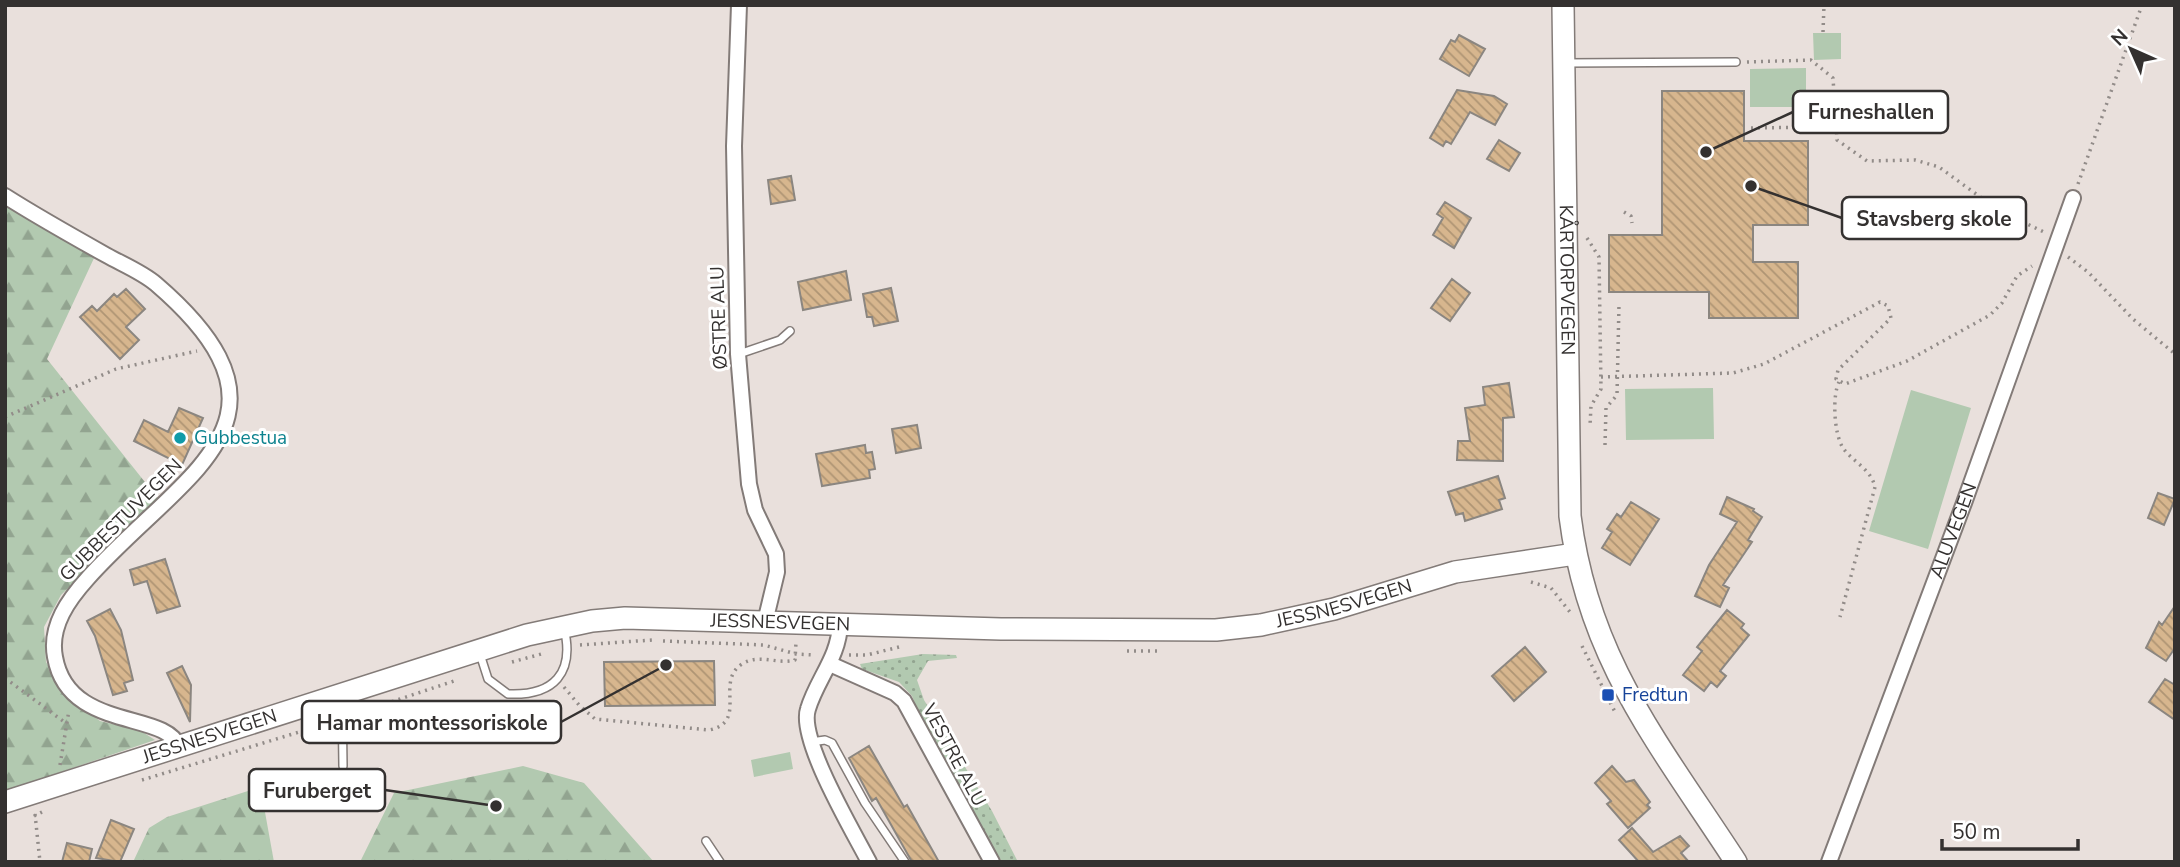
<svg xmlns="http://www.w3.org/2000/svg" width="2180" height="867" font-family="'Nunito Sans',sans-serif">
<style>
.grass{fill:url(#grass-dots)}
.forest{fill:url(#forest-firs)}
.pitch{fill:#b2c9b0}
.building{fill:url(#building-back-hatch);stroke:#8b8680;stroke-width:2}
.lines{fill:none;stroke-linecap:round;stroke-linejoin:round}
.lane-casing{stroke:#837b78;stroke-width:10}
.street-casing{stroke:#837b78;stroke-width:18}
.secondary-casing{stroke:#837b78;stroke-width:24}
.path{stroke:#928c89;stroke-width:3.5;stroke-dasharray:2 5;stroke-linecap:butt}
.lane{stroke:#fff;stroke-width:7}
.street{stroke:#fff;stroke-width:14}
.secondary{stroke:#fff;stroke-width:21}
.culture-dot{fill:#0f9aa8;stroke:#fff;stroke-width:2.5}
.transit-dot{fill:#1a4fb4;stroke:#fff;stroke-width:2.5}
.labels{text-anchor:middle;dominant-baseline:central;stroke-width:6;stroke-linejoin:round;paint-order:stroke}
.street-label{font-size:19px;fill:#343130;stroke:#fff}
.culture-label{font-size:19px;fill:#0d838f;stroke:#fff;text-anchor:start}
.transit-label{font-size:19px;fill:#164399;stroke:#fff;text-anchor:start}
.leader{fill:none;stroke:#343130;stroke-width:2.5}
.callout-dot{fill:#343130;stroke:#fff;stroke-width:2.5}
.callout{fill:#fff;stroke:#343130;stroke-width:2.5}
.callout-label{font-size:21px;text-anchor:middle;font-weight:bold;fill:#343130}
</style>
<defs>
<pattern id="grass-dots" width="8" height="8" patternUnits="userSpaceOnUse" patternTransform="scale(1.75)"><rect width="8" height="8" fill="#b2c9b0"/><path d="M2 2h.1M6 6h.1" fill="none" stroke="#92a490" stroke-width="1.8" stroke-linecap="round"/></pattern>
<pattern id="forest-firs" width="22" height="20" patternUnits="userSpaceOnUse" patternTransform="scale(1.75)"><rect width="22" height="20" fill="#b2c9b0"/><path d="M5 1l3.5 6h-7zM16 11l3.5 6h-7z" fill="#92a490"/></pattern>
<pattern id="building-back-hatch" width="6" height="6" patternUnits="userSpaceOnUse" patternTransform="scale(1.75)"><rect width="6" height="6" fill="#d7b68e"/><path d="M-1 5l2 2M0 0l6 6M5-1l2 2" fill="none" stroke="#af9574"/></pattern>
</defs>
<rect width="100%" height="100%" fill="#e9e0dc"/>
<!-- grass -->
<path class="grass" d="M923 654 956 655 957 658 928 661 917 680 924 700 992 811 1018 862H1002L925 729 912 696 899 682 862 669 860 664Z"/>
<!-- forest -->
<path class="forest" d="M5 201 95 256 47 359 160 501 61 595 44 627 46 662 65 694 100 721 141 731 155 740 5 791Z
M523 766 584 783 654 862H360L394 793Z
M251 790H261L274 862H133L149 828 167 817Z"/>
<!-- pitch -->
<path class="pitch" d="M1813 33H1841V59L1814 60Z
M1806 68V107H1750V69Z
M1713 388 1714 439 1626 440 1625 389Z
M1911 390 1971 408 1928 549 1869 531Z
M790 752 793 769 754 777 751 760Z"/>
<!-- building -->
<path class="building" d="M1459 35 1485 49 1469 76 1440 59 1451 40 1455 42Z
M1457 90 1494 96 1507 104 1495 125 1470 112 1451 144 1446 141 1443 146 1430 138Z
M1662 91H1744V141H1808V225H1753V262H1798V318H1709V292H1609V235H1662Z
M1499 140 1520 153 1509 171 1487 159Z
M791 176 795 200 771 204 768 180Z
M1445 202 1471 218 1454 248 1433 235 1443 218 1437 214Z
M846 271 851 300 803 310 798 282Z
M1452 279 1470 293 1450 321 1431 308Z
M891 288 898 321 874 326 872 317H867L863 294Z
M126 289 145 309 126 327 139 340 120 359 80 317 92 306 97 311 114 294 117 297Z
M1509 383 1514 417 1503 418V461L1457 460 1458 441H1470L1465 408 1485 405 1483 387Z
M179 408 203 418 182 465 134 441 144 420 168 432Z
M917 425 921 448 896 453 892 429Z
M865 445 866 453 872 452 875 469 869 470 870 478 822 486 816 454Z
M1498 476 1505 498 1499 500 1502 509 1465 521 1463 513 1456 515 1448 492Z
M2158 493 2175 499 2164 525 2148 518Z
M1727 497 1754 509 1753 511 1762 517 1748 540 1752 542 1723 585 1729 588 1720 607 1695 596 1709 565 1737 522 1720 514Z
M1631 502 1659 519 1630 565 1602 548 1612 532 1607 529 1617 514 1621 517Z
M165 559 180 606 157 613 147 581 134 585 130 570Z
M2175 606V648L2166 661 2146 648 2159 622 2162 625Z
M110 609 121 630 133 680 124 683 127 691 113 695 95 636 87 621Z
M1727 610 1744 624 1741 628 1749 635 1720 671 1726 676 1717 687 1711 682 1704 691 1683 675 1702 651 1697 647Z
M1525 647 1546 672 1514 701 1492 676Z
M714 661 715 705 605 706 604 662Z
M182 666 191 685 190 722 167 673Z
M2165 679 2175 685V720L2149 702Z
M869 746 904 807 907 805 939 862H912L876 798 872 801 849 758Z
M1612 766 1626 782 1634 780 1650 802 1647 805 1650 808 1628 828 1607 804 1611 801 1595 783Z
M111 820 134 829 120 862 96 858Z
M1632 828 1653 852 1680 836 1689 846 1681 853 1689 862H1639L1619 840Z
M67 843 92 849 89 862H62Z"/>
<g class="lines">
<!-- lane casing -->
<g class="lane-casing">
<path id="lane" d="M1565 63 1736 62
M739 354 780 340 790 331
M479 651 488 679 508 694C554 696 575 673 564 628
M342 696 343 766
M811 742 825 740 832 743 865 803 905 862
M706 841 720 862"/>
</g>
<!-- street casing -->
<g class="street-casing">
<g id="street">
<path d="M739 5 734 146 738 354 749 484 755 510 776 554 777 572 765 622"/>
<path d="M5 196C38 217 72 236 106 255 122 264 142 272 156 284 314 420 183 472 88 578 69 599 49 626 55 657 68 732 166 710 179 747"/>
<path d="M840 624C839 657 817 679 808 709 798 739 853 831 869 862"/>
<path d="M830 664 895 693 904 701 992 862"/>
<path id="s1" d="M1829 862 1964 503 2073 198"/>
</g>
</g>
<!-- secondary casing -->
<g class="secondary-casing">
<g id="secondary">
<path id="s2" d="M1563 5 1570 516C1588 660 1660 745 1736 862"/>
<path id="s3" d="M5 802 527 635 592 621 625 618 1001 629 1216 630 1261 625 1334 609 1455 572 1575 554"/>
</g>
</g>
<!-- path -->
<path class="path" d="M1823 32 1824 5
M1747 62 1811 60 1833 78 1837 140 1867 161 1915 160 1939 167 1998 210 2046 233
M1751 128 1823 127 1836 131
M2078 184 2142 5
M1624 212 1631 216 1632 223
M1587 238 1599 257 1601 389 1591 406 1590 426
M2068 257 2088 272 2133 319 2175 354
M1601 377 1733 373 1764 364 1880 302 1888 306 1891 318 1838 370 1836 379 1845 384 1907 361 1990 315 2002 303 2017 276 2032 266
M1839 382C1832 396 1834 434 1843 448 1853 462 1871 469 1875 487L1840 617
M5 417 116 369 197 351
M1605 445 1606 408 1617 395 1619 304
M1531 582 1551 588 1570 612
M663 641 764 645 796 654 815 655
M580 645 652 640
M1582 646 1616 714
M1127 651H1162
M849 655H867L899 647
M512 662 545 653
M5 678 67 724
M564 687 579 705 595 719 709 730C749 722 714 682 742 664 760 653 777 665 795 660L796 642
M352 715 454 681
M60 765 69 710
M142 780 332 722
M35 814 40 862
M34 816 42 812"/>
<!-- lane -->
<use href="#lane" class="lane"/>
<!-- street -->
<use href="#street" class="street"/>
<!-- secondary -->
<use href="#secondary" class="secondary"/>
</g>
<!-- markers -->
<circle class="culture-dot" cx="180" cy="438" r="7"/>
<rect class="transit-dot" x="1601" y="688" width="14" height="14" rx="3.5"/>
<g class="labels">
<!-- street labels -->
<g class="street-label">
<text stroke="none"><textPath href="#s2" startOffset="275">KÅRTORPVEGEN</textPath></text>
<text transform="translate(719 318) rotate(-92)">ØSTRE ALU</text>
<text transform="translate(121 520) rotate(-45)">GUBBESTUVEGEN</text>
<text stroke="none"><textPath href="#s1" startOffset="354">ALUVEGEN</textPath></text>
<text stroke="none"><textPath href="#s3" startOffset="1370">JESSNESVEGEN</textPath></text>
<text stroke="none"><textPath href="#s3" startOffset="803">JESSNESVEGEN</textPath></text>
<text stroke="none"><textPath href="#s3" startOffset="215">JESSNESVEGEN</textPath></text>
<text transform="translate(954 755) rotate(62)">VESTRE ALU</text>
</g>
<!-- culture labels -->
<g class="culture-label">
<text x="194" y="438">Gubbestua</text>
</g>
<!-- transit labels -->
<g class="transit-label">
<text x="1622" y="695">Fredtun</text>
</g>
</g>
<!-- callouts -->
<path class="leader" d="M1706 152L1793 112M1751 186L1842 218M666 665L561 722M496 806L385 790"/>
<g class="callout-dot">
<circle cx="1706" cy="152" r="7"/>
<circle cx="1751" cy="186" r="7"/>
<circle cx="666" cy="665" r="7"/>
<circle cx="496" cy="806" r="7"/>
</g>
<g class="callout">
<rect x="1793" y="91" width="155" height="42" rx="7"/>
<rect x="1842" y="197" width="184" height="42" rx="7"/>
<rect x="302" y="701" width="259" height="42" rx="7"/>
<rect x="249" y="769" width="136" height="42" rx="7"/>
</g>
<g class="callout-label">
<text x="1871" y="119">Furneshallen</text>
<text x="1934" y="226">Stavsberg skole</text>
<text x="432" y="730">Hamar montessoriskole</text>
<text x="317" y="798">Furuberget</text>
</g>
<!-- border -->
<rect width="2180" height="867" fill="none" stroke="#343130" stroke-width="14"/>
<!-- north arrow -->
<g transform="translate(2131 49) rotate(315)" stroke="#ffffff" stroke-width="5" paint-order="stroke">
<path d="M0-5L12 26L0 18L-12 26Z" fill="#343130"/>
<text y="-10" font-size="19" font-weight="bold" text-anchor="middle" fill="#343130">N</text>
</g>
<!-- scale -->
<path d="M1942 839v10h136v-10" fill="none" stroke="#343130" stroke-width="3.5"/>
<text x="1952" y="839" font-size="21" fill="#343130" stroke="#ffffff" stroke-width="5" paint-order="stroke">50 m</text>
</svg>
